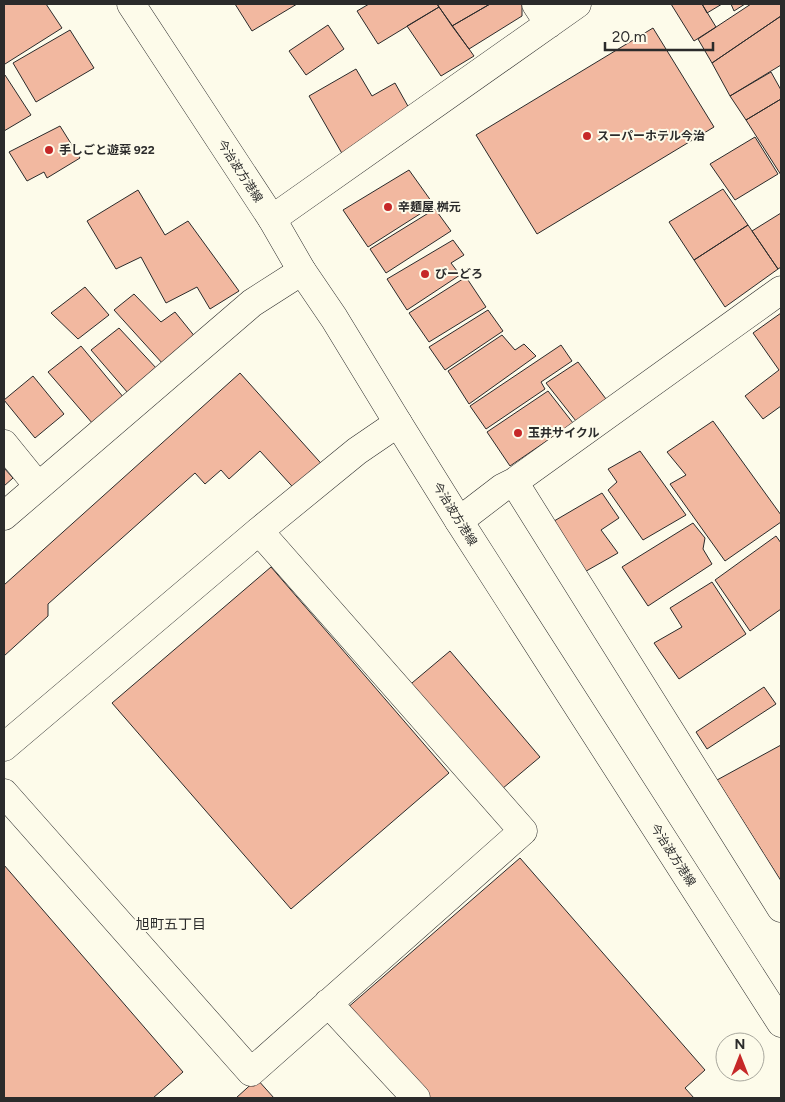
<svg xmlns="http://www.w3.org/2000/svg" width="785" height="1102" font-family="Figtree,'Noto Sans JP',sans-serif">
<style>
.building{fill:#f2b8a0;stroke:#2b2b2b}
.lines{fill:none;stroke-linecap:round;stroke-linejoin:round}
.minor-casing{stroke:#2b2b2b;stroke-width:29}
.major-casing{stroke:#2b2b2b;stroke-width:29}
.minor{stroke:#fdfbea;stroke-width:28}
.major{stroke:#fdfbea;stroke-width:28}
.poi-dot{fill:#c62828;stroke:#fdfbea;stroke-width:2}
.labels{text-anchor:middle;dominant-baseline:central;stroke-width:4;stroke-linejoin:round;paint-order:stroke}
.poi-label{font-size:12px;font-weight:bold;fill:#2b2b2b;stroke:#fdfbea;text-anchor:start}
.street-label{font-size:12px;fill:#2b2b2b;stroke:#fdfbea}
.neighbourhood-label{font-size:14px;fill:#2b2b2b;stroke:#fdfbea}
</style>
<rect width="100%" height="100%" fill="#fdfbea"/>
<!-- building -->
<path class="building" d="M4 4H46L62 28 5 64 4 63Z
M235 4H297L252 31Z
M369 4H437L439 7 378 44 357 11Z
M437 4H490L452 26Z
M490 4H522V16L469 49 452 26Z
M671 4H702L716 27 694 41Z
M702 4H722L707 13Z
M731 4H745L734 11Z
M751 4H781V16L712 63 698 39Z
M439 7 474 56 441 76 407 26Z
M781 16V65L730 96 712 63Z
M328 25 344 49 306 75 289 51Z
M653 28 714 127 537 234 476 135Z
M70 30 94 68 36 102 13 63Z
M356 69 372 96 395 83 414 117 344 157 309 96Z
M771 72 781 90V99L746 120 730 96Z
M5 75 31 115 4 131V76Z
M781 99V175L746 120Z
M60 126 80 158 47 178 44 172 27 181 9 152Z
M755 137 778 174 735 200 710 164Z
M409 170 434 205 368 247 343 210Z
M723 189 748 225 694 260 669 222Z
M138 190 165 235 188 221 239 291 210 309 197 287 166 303 141 257 116 269 87 221Z
M435 209 451 231 386 273 370 249Z
M781 213V267L778 269 752 231Z
M748 225 778 269 725 307 694 260Z
M453 240 464 255 451 263 460 275 407 310 387 279Z
M466 277 486 307 429 342 409 313Z
M85 287 109 315 78 339 51 313Z
M134 294 161 322 175 312 196 338 163 364 114 310Z
M488 310 503 331 445 370 429 347Z
M781 313V406L763 419 745 396 779 370 753 333Z
M119 328 157 369 128 393 91 350Z
M502 335 515 350 524 344 536 356 469 404 448 371Z
M561 345 572 361 541 382 545 389 486 429 470 406Z
M81 346 124 398 93 424 48 372Z
M578 362 606 399 576 421 546 383Z
M240 373 327 470 300 495 260 451 229 479 221 470 205 484 195 473 48 604V616L4 656V585Z
M33 376 64 414 35 438 4 400Z
M548 391 573 423 510 466 487 432Z
M713 421 781 515V522L725 561 670 484 686 475 667 452Z
M640 451 686 515 643 540 608 490 617 482 608 469Z
M4 468 13 478 4 486Z
M602 493 619 518 601 530 618 553 581 574 549 524Z
M693 523 705 538 703 549 712 564 648 606 622 567Z
M776 536 781 543V609L750 631 715 580Z
M271 567 449 773 291 909 112 703Z
M712 582 746 634 679 679 654 643 682 627 670 608Z
M450 651 540 757 496 794 406 688Z
M764 687 776 704 707 749 696 732Z
M781 745V881L717 780Z
M520 858 705 1070 685 1088 694 1098H424L346 1009Z
M4 865 183 1072 153 1098H4Z
M257 1079 274 1098H236Z"/>
<g class="lines">
<!-- minor casing -->
<g class="minor-casing">
<path id="minor" d="M536 4 549 24
M272 219 577 4
M4 444 38 486
M514 482 781 908
M4 516 252 303 302 271
M459 521 502 488 514 482 781 290
M4 747 259 531 357 451 398 423
M4 793 251 1072 523 831 259 531
M328 1003 416 1098"/>
</g>
<!-- major casing -->
<g class="major-casing">
<path id="major" d="M131 4 272 219 302 271 334 318 398 423 459 521 781 1023"/>
</g>
<!-- minor -->
<use href="#minor" class="minor"/>
<!-- major -->
<use href="#major" class="major"/>
</g>
<!-- markers -->
<g class="poi-dot">
<circle cx="587" cy="136" r="5"/>
<circle cx="49" cy="150" r="5"/>
<circle cx="388" cy="207" r="5"/>
<circle cx="425" cy="274" r="5"/>
<circle cx="518" cy="433" r="5"/>
</g>
<g class="labels">
<!-- poi labels -->
<g class="poi-label">
<text x="597" y="136">スーパーホテル今治</text>
<text x="59" y="150">手しごと遊菜 922</text>
<text x="398" y="207">辛麺屋 桝元</text>
<text x="435" y="274">びーどろ</text>
<text x="528" y="433">玉井サイクル</text>
</g>
<!-- street labels -->
<g class="street-label">
<text transform="translate(240 171) rotate(57)">今治波方港線</text>
<text transform="translate(455 514) rotate(58)">今治波方港線</text>
<text transform="translate(673 855) rotate(57)">今治波方港線</text>
</g>
<!-- neighbourhood labels -->
<g class="neighbourhood-label">
<text x="171" y="924">旭町五丁目</text>
</g>
</g>
<!-- border -->
<rect width="785" height="1102" fill="none" stroke="#2b2b2b" stroke-width="10"/>
<!-- north arrow -->
<g transform="translate(740 1057)"><circle r="24" fill="#fdfbea" stroke="#a9a89e"/>
<path d="M0-4L9 19L0 12L-9 19Z" fill="#c62828"/>
<text y="-8" font-size="14" font-weight="bold" text-anchor="middle" fill="#2b2b2b">N</text>
</g>
<!-- scale -->
<path d="M605 42v8h108v-8" fill="none" stroke="#2b2b2b" stroke-width="2.5"/>
<text x="612" y="42" font-size="15" fill="#2b2b2b" stroke="#fdfbea" stroke-width="4" paint-order="stroke">20 m</text>
</svg>
